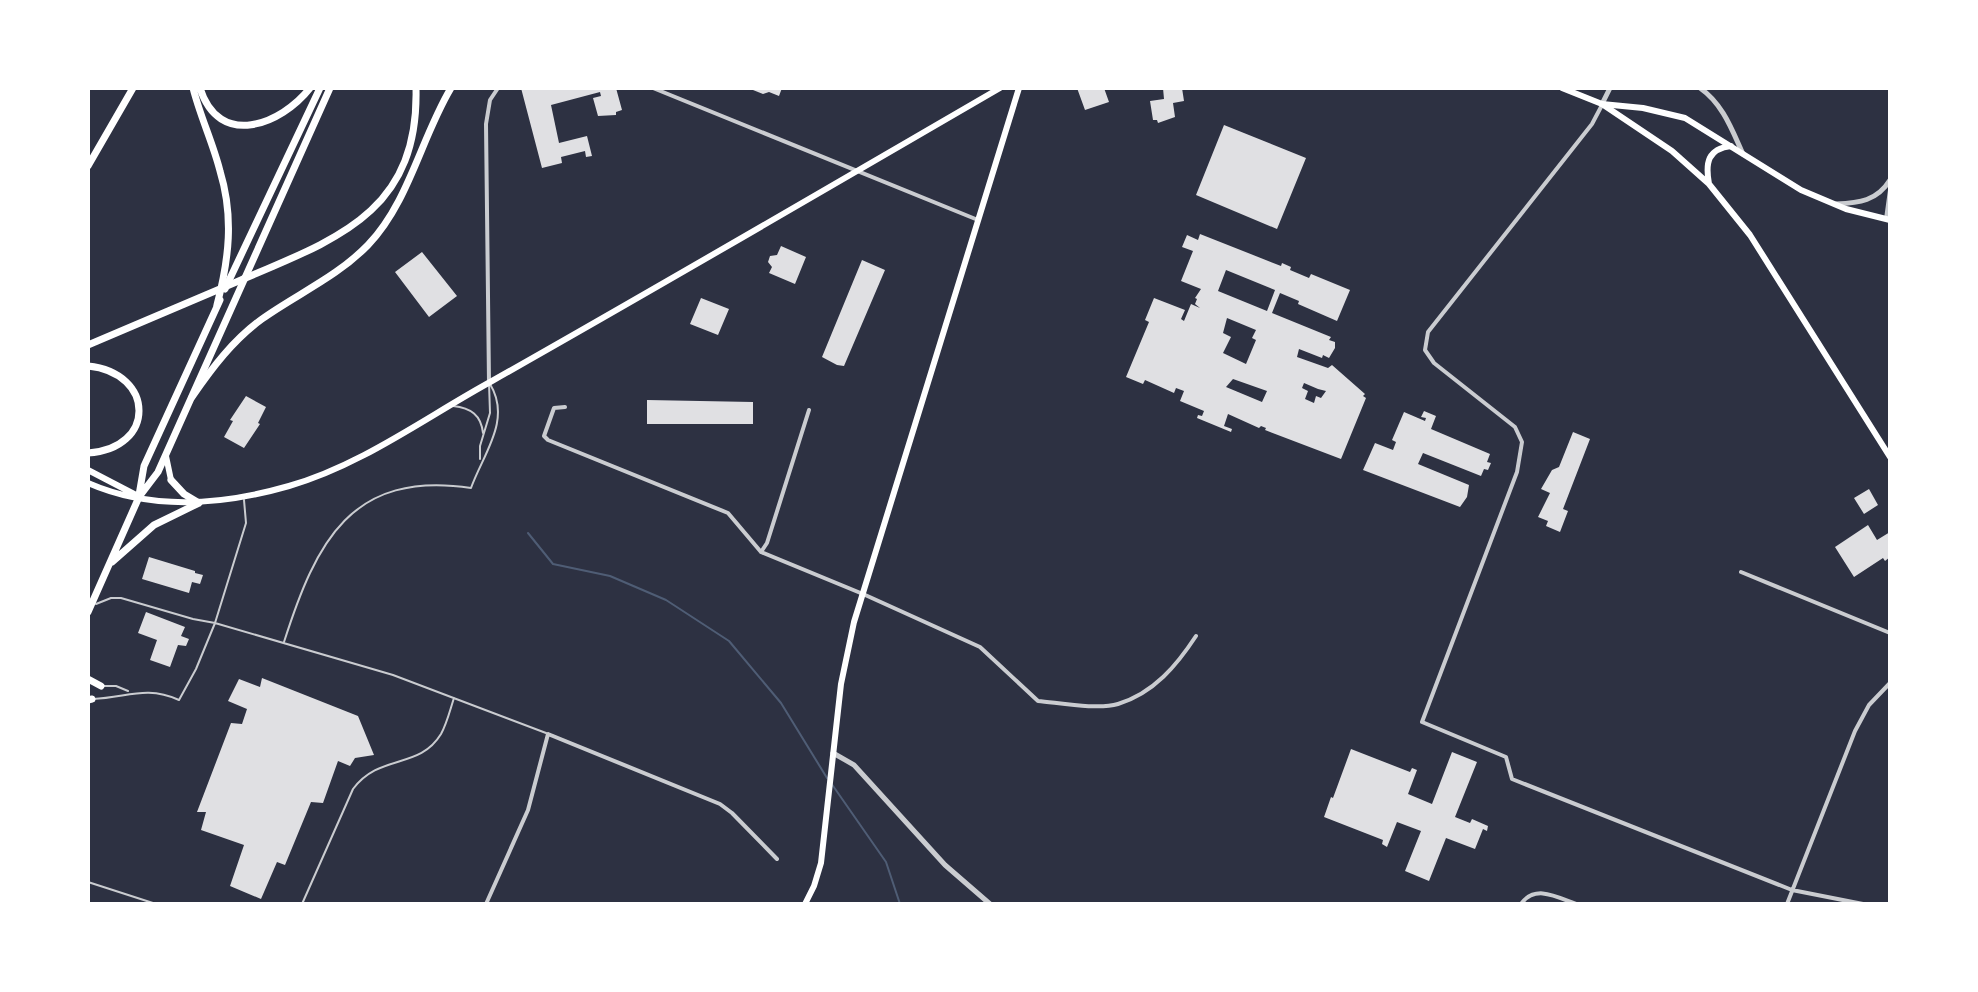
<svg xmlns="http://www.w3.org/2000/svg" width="1978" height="992" font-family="Mulish,sans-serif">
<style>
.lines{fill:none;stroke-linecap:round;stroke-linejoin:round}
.stream{stroke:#4f5d75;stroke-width:2}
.building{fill:#e0e0e3;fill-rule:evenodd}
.service{stroke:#caccd0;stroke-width:2}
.minor{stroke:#caccd0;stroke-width:4}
.tertiary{stroke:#caccd0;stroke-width:5}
.secondary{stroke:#fff;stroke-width:6}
.primary{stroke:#fff;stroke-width:6}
.trunk{stroke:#fff;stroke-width:7}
.motorway{stroke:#fff;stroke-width:7}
</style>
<rect width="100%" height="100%" fill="#2d3142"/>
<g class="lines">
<!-- stream -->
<path class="stream" d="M528 533 553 564 610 576 666 600 729 641 781 703 827 778
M831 783 886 862 900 904"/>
</g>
<!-- building -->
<path class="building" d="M521 88H616L622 110 616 112V115L598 116 593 98 601 96 600 92 551 105 559 143 587 136 592 156 586 157 585 151 561 157 562 163 542 168Z
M748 88H782L779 96 769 92 763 94Z
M1077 88H1104L1109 102 1085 110Z
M1163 88H1182L1184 101 1173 103 1175 117 1158 123 1157 120H1153L1150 101 1164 99Z
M1224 125 1306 158 1277 229 1196 195Z
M1200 234 1281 266 1282 263 1291 267 1290 270 1309 278 1311 274 1350 290 1337 321 1298 304 1299 301 1280 293 1272 313 1331 337 1329 340 1335 342V348L1329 358 1323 355 1322 358 1299 349 1297 357 1328 368 1332 365 1365 394 1363 396 1366 398 1341 459 1265 430 1266 428 1261 426 1259 428 1228 414 1224 426 1232 429 1231 432 1197 418 1198 415 1202 416 1204 411 1180 401 1184 391 1176 388 1174 393 1145 380 1143 384 1126 377 1149 322 1145 320 1154 298 1185 310 1181 319 1184 321 1191 304 1200 308 1195 304 1197 299 1195 298 1201 289 1181 281 1193 251 1182 247 1187 235 1198 240ZM1226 270 1275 290 1267 311 1218 291ZM1227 318 1256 330 1252 338 1256 340 1246 364 1223 353 1231 337 1223 333ZM1233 379 1267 391 1262 402 1226 387ZM1304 383 1318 389 1326 391 1321 398 1316 396 1314 403 1305 399 1308 391 1302 388Z
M781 246 806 257 795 284 769 273 772 267 768 262 770 256 777 255Z
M422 252 457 296 429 317 395 272Z
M862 260 885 270 844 366 837 365 822 357Z
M701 298 729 309 718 335 690 324Z
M246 396 266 407 258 423 260 424 244 448 224 437 233 421 230 420Z
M647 400 753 402V424H647Z
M1424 411 1436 416 1431 429 1490 454 1487 462 1491 463 1488 470 1484 469 1481 476 1423 453 1418 464 1469 485 1467 497 1460 507 1363 470 1375 443 1393 450 1396 442 1392 440 1404 412 1425 421 1426 418 1421 417Z
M1573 432 1590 439 1563 509 1568 511 1560 532 1546 526 1548 521 1538 517 1550 493 1541 489 1552 470 1559 467Z
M1869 489 1878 505 1864 514 1854 498Z
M1868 525 1877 540 1890 532V557L1885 561 1883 558 1854 577 1835 547Z
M149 557 195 571V573L203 575 200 584 192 582 189 593 142 579Z
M146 612 185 627 181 636 189 639 186 646 178 645 170 667 150 660 157 640 138 633Z
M262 678 358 716 374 755 355 758 350 766 338 761 323 803 311 802 285 865 277 862 261 899 230 886 244 845 201 830 206 812H197L231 723 242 724 247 709 228 701 239 679 260 687Z
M1351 749 1410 772 1412 768 1417 770 1408 794 1432 804 1452 752 1477 762 1455 817 1470 823 1472 819 1488 826 1487 831 1483 829 1475 849 1446 838 1429 881 1405 871 1421 831 1397 822 1387 847 1382 844 1383 840 1324 817 1331 797 1333 798Z"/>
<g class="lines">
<!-- service -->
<path class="service" d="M453 406C471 408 481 415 483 433
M480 459V446L490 413 489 383
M96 604 111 598H121L193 619 215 623 393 675 546 733
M284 642C316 542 351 470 471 488 483 454 512 420 490 384
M104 686H116L128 691
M93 699C127 698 145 685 179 700L196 669 215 623 246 523 244 500
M88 882 156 904
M302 904 353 789C380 753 419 770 441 734 447 723 450 710 454 698"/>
<!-- minor -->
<path class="minor" d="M653 88 978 220
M1602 105 1592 124 1428 332 1425 350 1434 363 1515 427 1522 442 1517 472 1422 722 1506 757 1512 779 1792 890 1863 904
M1886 219 1890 190
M489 382 486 124 490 100 498 88
M565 407 554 408 544 436 548 440 728 513 761 552 863 594 980 647 1038 701C1060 703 1098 710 1118 704 1154 693 1177 665 1196 636
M761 552 767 543 809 410
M1741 572 1890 633
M486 904 528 810 548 734 720 804 732 813 777 859
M1521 904C1535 884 1557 897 1576 904
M1787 904 1855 731 1869 705 1890 683"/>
<!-- tertiary -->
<path class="tertiary" d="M1700 88C1723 104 1732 130 1743 154
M1602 104 1610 88
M1836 204C1859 203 1877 201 1890 180
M833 753 854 765 945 865 990 904"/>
<!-- secondary -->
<path class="secondary" d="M1602 104 1643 108 1685 118 1801 190 1846 209 1890 220
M805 904 814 886 821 863 841 684 854 622 1019 88"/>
<!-- primary -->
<path class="primary" d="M1562 88 1602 104 1672 151 1709 184 1750 235 1890 457
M1709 184C1705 162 1708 149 1731 146
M166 456 171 480
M88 470 136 495
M88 483C152 511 223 505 289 486 362 465 426 417 492 381 662 285 831 186 1000 88"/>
<!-- trunk -->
<path class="trunk" d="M225 289 320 88
M171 480 184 494 199 503
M139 495 144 466 220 300
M112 562 154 525 199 503
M88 612 139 497 158 472 330 88
M88 679 101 686
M88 700 92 699"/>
<!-- motorway -->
<path class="motorway" d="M193 88C200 116 213 143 220 171 234 217 229 259 217 305
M200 88C219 149 281 125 310 88
M88 166 133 88
M88 345C139 323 190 302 241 280 337 239 419 212 416 88
M88 366C156 373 156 449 88 453
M192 397C212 368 233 340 262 319 297 294 337 277 368 245 409 202 421 138 451 88"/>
</g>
<!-- border -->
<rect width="1978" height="992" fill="none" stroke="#ffffff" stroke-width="180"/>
</svg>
